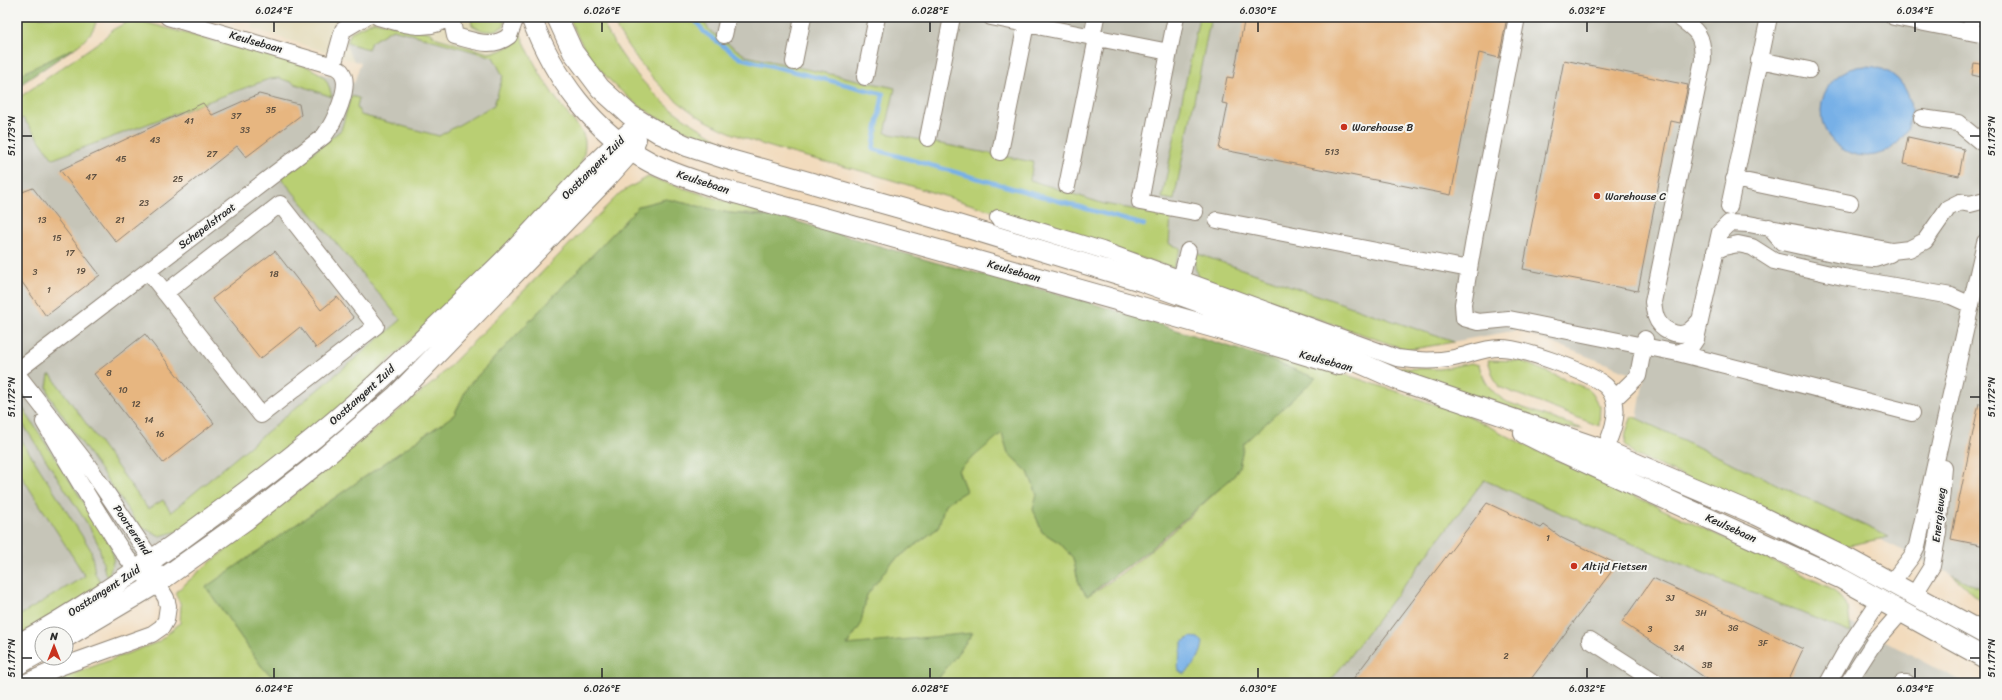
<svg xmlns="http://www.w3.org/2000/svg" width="2002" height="700" font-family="Sriracha,sans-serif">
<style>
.built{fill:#e4dbba}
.industrial{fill:#c6c5b8}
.green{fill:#b9cf73;stroke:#727d4f;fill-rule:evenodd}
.forest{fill:#92b265;stroke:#5e6e48}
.water{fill:#77b0e7;stroke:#516e89}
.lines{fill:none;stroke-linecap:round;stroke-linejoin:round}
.stream{stroke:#77b0e7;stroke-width:4.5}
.building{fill:#e7b680}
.minor-casing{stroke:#8e8374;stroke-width:18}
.major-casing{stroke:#8e8374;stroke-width:22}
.minor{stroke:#fff;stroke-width:16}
.major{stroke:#fff;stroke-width:20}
.ticks{fill:none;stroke:#2b2b2b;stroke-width:1.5}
.poi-dot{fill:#c8321e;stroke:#f6f6f2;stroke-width:1.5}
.labels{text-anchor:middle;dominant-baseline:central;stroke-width:4;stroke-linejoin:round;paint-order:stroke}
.number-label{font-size:9px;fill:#5a4e40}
.street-label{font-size:11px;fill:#2b2b2b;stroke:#f6f6f2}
.poi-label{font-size:11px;fill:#2b2b2b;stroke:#f6f6f2;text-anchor:start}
.neatline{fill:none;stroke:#2b2b2b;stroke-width:1.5}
.ticks-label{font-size:10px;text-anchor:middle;fill:#2b2b2b}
</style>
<rect width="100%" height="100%" fill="#f6f6f2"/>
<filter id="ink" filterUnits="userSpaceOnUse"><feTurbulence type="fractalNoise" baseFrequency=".025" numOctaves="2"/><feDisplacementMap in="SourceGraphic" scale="8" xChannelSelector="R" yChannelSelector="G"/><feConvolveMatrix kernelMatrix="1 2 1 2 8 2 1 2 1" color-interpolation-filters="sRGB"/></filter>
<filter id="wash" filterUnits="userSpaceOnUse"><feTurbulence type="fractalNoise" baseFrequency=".012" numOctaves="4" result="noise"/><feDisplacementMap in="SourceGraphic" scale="16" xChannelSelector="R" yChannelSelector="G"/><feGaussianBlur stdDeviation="0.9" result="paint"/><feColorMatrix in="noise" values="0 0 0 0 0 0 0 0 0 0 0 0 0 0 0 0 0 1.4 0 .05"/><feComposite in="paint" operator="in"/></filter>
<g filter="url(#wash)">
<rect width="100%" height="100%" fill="#f2dbbd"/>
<!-- built -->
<path class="built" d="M254 17H506L517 25 516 37 512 45 500 51 488 53 437 38 429 32 346 46 354 61 251 28Z"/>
<!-- industrial -->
<path class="industrial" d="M688 17H1985V591L1637 420 1644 378 1518 330 1407 350 1173 268 873 174Z
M133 19 306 66 323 74 354 83 361 62 354 61 346 46 351 32 374 21 429 32 437 38 488 53 500 51 512 45 516 37 517 25 527 50 552 95 584 135 585 145 309 438 103 586 85 577 17 617V99L103 39 112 30Z
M1484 480 1742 564 1964 683H1329Z"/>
<!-- green -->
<path class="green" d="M17 17H92L96 23C85 52 43 63 17 76Z
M471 17H505L504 26C491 33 484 33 472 25Z
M569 17H601C613 49 643 85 669 107 686 121 707 132 725 144 706 137 685 132 667 123 624 100 587 64 569 17Z
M610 17H700L711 32 746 56 895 88 885 133 1033 162 1030 180 1104 204 1171 216 1169 244 1181 248 1173 268C1073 237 973 204 872 174 816 158 754 148 703 119 662 95 633 58 610 17Z
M1199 17H1211L1174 200 1162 198Z
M133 19 306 66C324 75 327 77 332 97L279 78 269 79 53 159 23 118 17 121V99L103 39 112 30Z
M374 21 429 32 437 38 488 53 500 51 512 45 516 37 517 25C530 58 547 89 570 117 577 125 586 134 585 145 584 169 567 185 553 202L309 438 187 529 160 536 139 526 50 397 47 387 49 375H51L148 509 163 500 171 512 401 320 281 178 341 130 351 96 359 98 357 107 361 115 439 136 494 105 503 76 493 57 393 29 371 42 368 49 347 43 351 32Z
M648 177 769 215 729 213 666 199 639 206 468 386 454 415 206 587 262 667 279 683H49L158 642 180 623 181 605 175 593 202 569 435 381 620 193Z
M1195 253 1454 342 1407 350 1198 277 1195 267Z
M1259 356 1323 367 1467 415 1523 444 1833 589 1848 607 1851 633 1652 552 1484 480 1329 683H935L972 634 846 646 860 626 867 595 891 563 938 528 945 504 966 491 958 470 1002 432 1008 453 1028 472 1037 494 1033 509 1042 532 1060 543 1073 558 1079 584 1087 596C1138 567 1190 515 1234 476L1239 467 1244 443 1315 378ZM1191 637 1199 657 1194 661 1183 648 1182 642Z
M1488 360 1521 361 1588 389 1600 406 1599 426 1499 387 1493 376Z
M1471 363 1479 365C1485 384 1490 391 1507 402L1583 429 1554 427 1396 368 1440 369Z
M17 399 110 543 114 558 108 578 105 573 99 546 90 528 17 415Z
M1632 416 1889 537 1846 546 1635 455 1625 444 1626 432Z
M17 433 91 550 95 573 103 586 17 637V617L85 576 17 469Z
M1952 575 1985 591V604Z"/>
<!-- forest -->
<path class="forest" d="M74 48 17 87V76Z
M666 199 729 213 785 218 934 262 1082 300 1259 356 1316 378 1244 443 1239 467 1234 476 1148 551 1087 596 1079 584 1073 558 1060 543 1042 532 1033 509 1037 494 1028 472 1008 453 1002 433 958 470 966 491 945 504 938 528 891 563 867 595 860 626 847 645 973 633 935 683H279L262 667 206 587 454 415 468 386 639 206Z"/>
<!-- water -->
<path class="water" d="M1821 111a45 45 0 1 1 90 0a45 45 0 1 1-90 0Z
M1191 637 1198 638 1203 642C1202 654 1194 667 1184 674L1179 671C1176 662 1183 652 1182 642Z"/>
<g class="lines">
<!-- stream -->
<path class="stream" d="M693 17 704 32 740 58 883 94 873 149 1144 225"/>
</g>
<g id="blocks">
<!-- building -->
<path class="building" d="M1245 17H1507L1499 58 1479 53 1451 195 1219 149 1228 104 1222 103 1227 77 1233 78Z
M1564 60 1688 85 1680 123 1671 121 1638 291 1523 269Z
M1974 63 1985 65V78L1972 75Z
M259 94 299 104 301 115 246 157 237 146 116 242 60 170 203 103 212 115Z
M1908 137 1964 149 1959 176 1903 164Z
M33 188 100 275 46 316 17 275V194Z
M275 251 321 310 337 297 354 318 316 348 300 327 260 359 212 299Z
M145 334 214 423 163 463 94 374Z
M1979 403 1985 404V546L1951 539Z
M1487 503 1541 528 1544 525 1562 538 1617 564 1528 683H1350Z
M1653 578 1803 649 1787 683H1713L1622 622Z"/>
</g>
</g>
<g filter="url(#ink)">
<use href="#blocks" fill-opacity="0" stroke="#8e8374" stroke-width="1"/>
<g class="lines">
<!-- minor casing -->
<g class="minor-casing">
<path id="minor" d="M378 17C400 23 429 34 448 17
M451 17 455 36C475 41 492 49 509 36L516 17
M991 17 1169 52 1176 17
M1517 17 1475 234 1463 304 1464 318 1478 322 1509 319 1678 353 1690 348 1696 339 1720 232 1729 223 1749 224 1892 251 1909 249 1925 241 1948 208 1960 202 1970 204 1985 200
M1678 17C1698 31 1703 35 1703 60L1653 302C1654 307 1654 312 1656 317 1660 329 1678 339 1689 331 1693 328 1697 324 1700 320
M1894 17 1985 35
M1970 32 1973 17
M724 35 728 17
M1092 37 1096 17
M1169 52 1140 202 1195 212
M1759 60 1809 70
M794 62 803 17
M333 66 343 30 365 17
M865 77 877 17
M1922 118 1958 123 1981 142H1985
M928 138 952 17
M1000 152 1026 24
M1734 179 1850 203
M1067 186 1097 38
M1729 207 1769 17
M998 218 1102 250 1397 358C1416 361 1435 362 1454 358 1469 355 1484 348 1499 348 1521 347 1584 371 1602 383 1608 387 1612 393 1614 400 1620 420 1607 443 1600 461
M1217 220 1469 269
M1769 227 1782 242 1851 257 1875 259 1890 254
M1715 251 1724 247 1738 244 1752 247 1774 261 1843 277 1951 296 1971 305
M148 271 261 415 376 326 280 204 165 293
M1181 279 1188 251
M1678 353 1912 413
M17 371 324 136C333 124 353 85 341 71 339 69 336 67 333 66L168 17
M17 374 87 464 152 560 157 583 166 598 168 606 166 620 162 627 152 634 60 667 24 683
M1614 399 1638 376 1645 339
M44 422C64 456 83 489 104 522 116 541 128 565 147 577
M1892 582 1912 556 1917 546 1985 242
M1914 595 1932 566 1938 532 1944 468
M1590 640 1657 683
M1828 683 1847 649 1880 600
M1848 683 1873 644 1901 612
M1902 683H1907"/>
</g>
<!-- major casing -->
<g class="major-casing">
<path id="major" d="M531 17C553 76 593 132 650 162 672 174 697 181 721 189L1230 332 1339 365
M557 17 573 52 600 88 630 115 661 134 687 146 727 159 935 218 1141 281 1317 344 1401 381 1604 450 1757 515 1848 559 1985 634
M1524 433 1560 451 1842 579 1985 658
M66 637 157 583 247 519 318 463 397 395 605 180 631 151 636 139
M17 645C75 613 129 576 183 538 242 495 300 452 354 404 400 363 444 319 488 276 541 227 584 166 642 123
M17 665 42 651"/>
</g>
<!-- minor -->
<use href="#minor" class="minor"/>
<!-- major -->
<use href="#major" class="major"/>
</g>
</g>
<!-- ticks -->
<path class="ticks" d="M274 22V32M602 22V32M930 22V32M1258 22V32M1587 22V32M1915 22V32M22 136H32M1970 136H1980M22 397H32M1970 397H1980M22 658H32M1970 658H1980M274 668V678M602 668V678M930 668V678M1258 668V678M1587 668V678M1915 668V678"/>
<!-- markers -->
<g class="poi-dot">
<circle cx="1344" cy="127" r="4"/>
<circle cx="1597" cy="196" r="4"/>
<circle cx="1574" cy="566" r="4"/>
</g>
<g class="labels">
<!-- number labels -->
<g class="number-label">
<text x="271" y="110">35</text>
<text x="236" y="116">37</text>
<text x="189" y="121">41</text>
<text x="245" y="130">33</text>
<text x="155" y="140">43</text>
<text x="1332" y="152">513</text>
<text x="212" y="154">27</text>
<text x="121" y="159">45</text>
<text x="91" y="177">47</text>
<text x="178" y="179">25</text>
<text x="144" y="203">23</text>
<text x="42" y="220">13</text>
<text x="120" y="220">21</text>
<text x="57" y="238">15</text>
<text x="70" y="253">17</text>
<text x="81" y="271">19</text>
<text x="35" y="272">3</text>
<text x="274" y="274">18</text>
<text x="49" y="290">1</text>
<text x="109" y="373">8</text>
<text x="123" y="390">10</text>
<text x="136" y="404">12</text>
<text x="149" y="420">14</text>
<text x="160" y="434">16</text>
<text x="1548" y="538">1</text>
<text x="1670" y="598">3J</text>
<text x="1701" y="613">3H</text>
<text x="1733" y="628">3G</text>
<text x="1650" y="629">3</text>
<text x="1763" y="643">3F</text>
<text x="1679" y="648">3A</text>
<text x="1506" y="656">2</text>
<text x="1707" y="665">3B</text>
</g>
<!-- street labels -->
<g class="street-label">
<text transform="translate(256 42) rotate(16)">Keulsebaan</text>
<text transform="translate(593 168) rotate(-45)">Oosttangent Zuid</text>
<text transform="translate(703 182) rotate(18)">Keulsebaan</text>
<text transform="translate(207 226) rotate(-37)">Schepelstraat</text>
<text transform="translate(1014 271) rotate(16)">Keulsebaan</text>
<text transform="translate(1326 361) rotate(15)">Keulsebaan</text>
<text transform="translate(362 395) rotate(-42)">Oosttangent Zuid</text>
<text transform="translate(1939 515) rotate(-84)">Energieweg</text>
<text transform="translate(1731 528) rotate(24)">Keulsebaan</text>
<text transform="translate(132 530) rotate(56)">Poortereind</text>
<text transform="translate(104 591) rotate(-33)">Oosttangent Zuid</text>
</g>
<!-- poi labels -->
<g class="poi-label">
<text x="1352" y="127">Warehouse B</text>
<text x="1605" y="196">Warehouse C</text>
<text x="1582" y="566">Altijd Fietsen</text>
</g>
</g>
<!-- margin -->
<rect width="2002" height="700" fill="none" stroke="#f6f6f2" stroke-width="44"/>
<!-- north arrow -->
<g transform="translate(54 646)"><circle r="19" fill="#f6f6f2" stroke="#a5a5a2"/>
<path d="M0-3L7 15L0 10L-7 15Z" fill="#c8321e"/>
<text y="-6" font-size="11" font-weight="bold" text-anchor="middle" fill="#2b2b2b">N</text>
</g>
<rect x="22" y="22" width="1958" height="656" class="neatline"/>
<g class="ticks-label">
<text x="274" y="14">6.024°E</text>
<text x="602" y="14">6.026°E</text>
<text x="930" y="14">6.028°E</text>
<text x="1258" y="14">6.030°E</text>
<text x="1587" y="14">6.032°E</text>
<text x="1915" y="14">6.034°E</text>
<text transform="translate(11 136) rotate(-90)" y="4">51.173°N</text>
<text transform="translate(1991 136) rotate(-90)" y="4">51.173°N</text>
<text transform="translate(11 397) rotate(-90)" y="4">51.172°N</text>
<text transform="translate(1991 397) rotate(-90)" y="4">51.172°N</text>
<text transform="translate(11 658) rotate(-90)" y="4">51.171°N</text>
<text transform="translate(1991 658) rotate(-90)" y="4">51.171°N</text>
<text x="274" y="692">6.024°E</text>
<text x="602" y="692">6.026°E</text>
<text x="930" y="692">6.028°E</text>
<text x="1258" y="692">6.030°E</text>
<text x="1587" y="692">6.032°E</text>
<text x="1915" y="692">6.034°E</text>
</g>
</svg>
